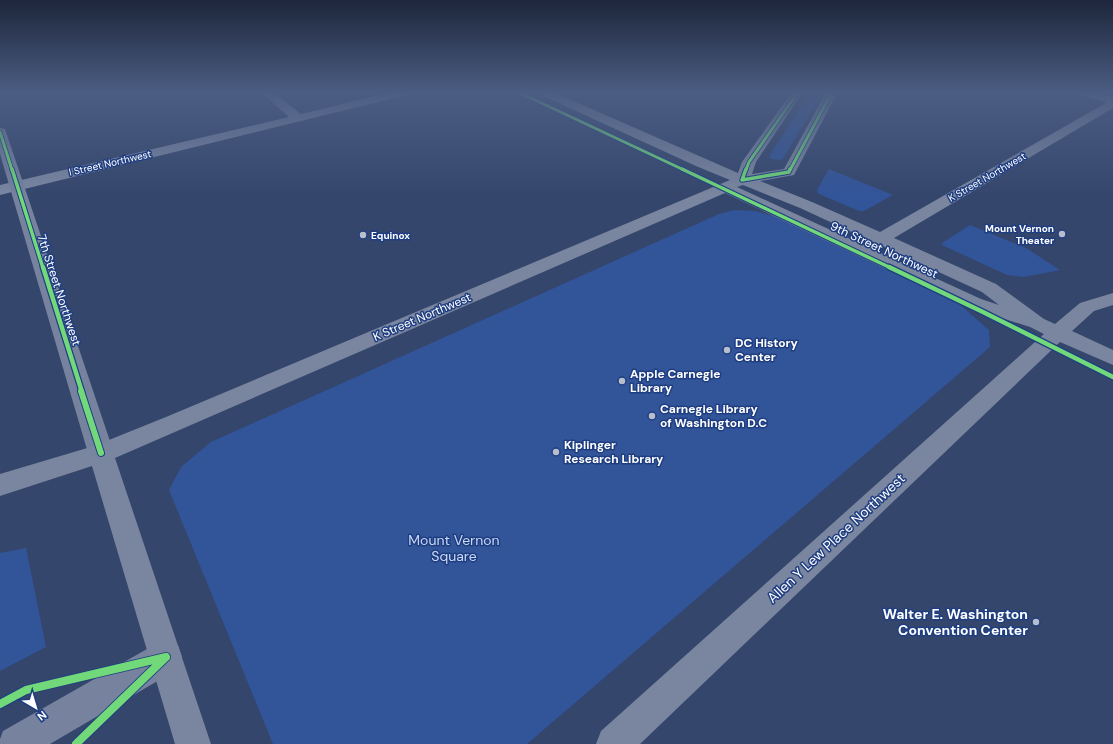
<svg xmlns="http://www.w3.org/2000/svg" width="1113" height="744" font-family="'DM Sans',sans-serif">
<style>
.green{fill:#325499}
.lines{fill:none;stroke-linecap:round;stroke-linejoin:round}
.street{fill:#7b87a2;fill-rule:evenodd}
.secondary{fill:#76829e;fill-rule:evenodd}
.primary{fill:#7a869f;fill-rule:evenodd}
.cycleway-far4-casing{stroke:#1f3e82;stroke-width:4.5}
.cycleway-far3-casing{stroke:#1f3e82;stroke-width:5.5}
.cycleway-far2-casing{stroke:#1f3e82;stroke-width:7}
.cycleway-far1-casing{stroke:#1f3e82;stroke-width:8}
.cycleway-casing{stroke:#1f3e82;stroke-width:10}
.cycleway-far4{stroke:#71d979;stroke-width:3}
.cycleway-far3{stroke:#71d979;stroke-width:3.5}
.cycleway-far2{stroke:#71d979;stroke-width:4.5}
.cycleway-far1{stroke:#71d979;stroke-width:6}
.cycleway{stroke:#71d979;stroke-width:8}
.poi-dot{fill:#b8becc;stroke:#1f3e82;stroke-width:1.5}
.labels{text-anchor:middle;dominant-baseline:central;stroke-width:3;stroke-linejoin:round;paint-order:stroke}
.far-street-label{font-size:10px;fill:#fff;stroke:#1f3e82}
.far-poi-label{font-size:10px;font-weight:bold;fill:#fff;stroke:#1f3e82;text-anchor:end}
.street-label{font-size:12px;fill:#fff;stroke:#1f3e82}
.poi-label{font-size:12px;font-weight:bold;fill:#fff;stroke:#1f3e82;text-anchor:start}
.near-street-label{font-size:14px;fill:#fff;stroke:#1f3e82}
.near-park-label{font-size:14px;fill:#c9d8f7;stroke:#1f3e82}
.near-poi-label{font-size:14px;font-weight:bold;fill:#fff;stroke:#1f3e82;text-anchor:end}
</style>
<rect width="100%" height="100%" fill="#35466c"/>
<!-- green -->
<path class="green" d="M811 92H823L782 160 771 159 769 156Z
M829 169 893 195 864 211H859L819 194 817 190Z
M734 210 755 211 777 217 957 302 989 330 990 347 527 744H273L169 490 181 467 211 442 719 214Z
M970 225 1026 248 1060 270 1024 277 1007 275 942 245V243Z
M26 548 46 647 0 671V553Z"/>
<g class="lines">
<!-- street -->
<path class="street" d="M261 92H273L301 114 392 92H412L407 95 0 195V185L289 117Z"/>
<!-- secondary -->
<path class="secondary" d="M1073 92H1092L1113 97V104L1074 94Z
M0 128 5 129 6 132 114 453 110 460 101 463 92 460 88 453 0 154Z
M166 641 178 645 182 657 178 669 50 744H0V739L3 731 154 645Z"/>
<!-- primary -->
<path class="primary" d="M538 92H553L738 173 742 162 792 92H803L756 162 752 174 784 169 826 92H838L794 175 760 181 812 202 880 232 1113 99V108L894 238 996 284 1044 319 1055 324 1080 303 1113 293V305L1094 311 1072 331 1113 350V365L1060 342 640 744H596L601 731 1044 334 1030 327 967 307 725 193 115 458 211 744H175L92 466 0 496V474L94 446 166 417 730 180 696 166 539 94ZM743 185 800 208 982 292 999 305 981 299 737 187Z"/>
<!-- cycleway-far4 casing -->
<g class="cycleway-far4-casing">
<path id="cycleway-far4" d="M518 92 684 170
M0 132 12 170
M746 170 749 162 798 92
M790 170 832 92"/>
</g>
<!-- cycleway-far3 casing -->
<g class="cycleway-far3-casing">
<path id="cycleway-far3" d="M12 169 43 268
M682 169 891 268
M742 180 789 172 790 169
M742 180 746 169"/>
</g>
<!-- cycleway-far2 casing -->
<g class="cycleway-far2-casing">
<path id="cycleway-far2" d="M43 267 82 392
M889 267 983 312 1113 377"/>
</g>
<!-- cycleway-far1 casing -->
<g class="cycleway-far1-casing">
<path id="cycleway-far1" d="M81 391 101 453"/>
</g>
<!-- cycleway casing -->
<g class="cycleway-casing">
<path id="cycleway" d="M0 704 26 690 166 657
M76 744 166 657"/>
</g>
<!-- cycleway-far4 -->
<use href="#cycleway-far4" class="cycleway-far4"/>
<!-- cycleway-far3 -->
<use href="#cycleway-far3" class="cycleway-far3"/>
<!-- cycleway-far2 -->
<use href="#cycleway-far2" class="cycleway-far2"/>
<!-- cycleway-far1 -->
<use href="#cycleway-far1" class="cycleway-far1"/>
<!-- cycleway -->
<use href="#cycleway" class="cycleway"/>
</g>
<!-- sky -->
<linearGradient id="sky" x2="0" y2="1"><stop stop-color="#1d263b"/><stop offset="0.47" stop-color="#4b5d83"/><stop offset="1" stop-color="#4b5d83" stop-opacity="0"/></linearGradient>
<rect width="1113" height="196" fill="url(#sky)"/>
<!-- markers -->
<g class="poi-dot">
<circle cx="1062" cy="234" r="4"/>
<circle cx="363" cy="235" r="4"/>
<circle cx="727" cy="350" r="4"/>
<circle cx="622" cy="381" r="4"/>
<circle cx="652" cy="416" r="4"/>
<circle cx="556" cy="452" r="4"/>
<circle cx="1036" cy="622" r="4"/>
</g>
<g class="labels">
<!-- far-street labels -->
<g class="far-street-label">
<text transform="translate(110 163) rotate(-13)">I Street Northwest</text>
<text transform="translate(987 177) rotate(-30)">K Street Northwest</text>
</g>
<!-- far-poi labels -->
<g class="far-poi-label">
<text x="1054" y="228">Mount Vernon<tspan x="1054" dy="12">Theater</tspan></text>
<text x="371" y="235" text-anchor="start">Equinox</text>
</g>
<!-- street labels -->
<g class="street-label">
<text transform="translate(884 250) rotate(25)">9th Street Northwest</text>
<text transform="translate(59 290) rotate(72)">7th Street Northwest</text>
<text transform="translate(422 317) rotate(-23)">K Street Northwest</text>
</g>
<!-- poi labels -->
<g class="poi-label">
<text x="735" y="343">DC History<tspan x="735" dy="14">Center</tspan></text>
<text x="630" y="374">Apple Carnegie<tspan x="630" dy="14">Library</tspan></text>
<text x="660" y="409">Carnegie Library<tspan x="660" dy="14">of Washington D.C</tspan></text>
<text x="564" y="445">Kiplinger<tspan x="564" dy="14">Research Library</tspan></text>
</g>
<!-- near-street labels -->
<g class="near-street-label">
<text transform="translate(836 538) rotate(-43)">Allen Y Lew Place Northwest</text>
</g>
<!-- near-park labels -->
<g class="near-park-label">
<text x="454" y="540">Mount Vernon<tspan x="454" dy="16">Square</tspan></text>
</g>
<!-- near-poi labels -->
<g class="near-poi-label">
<text x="1028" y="614">Walter E. Washington<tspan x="1028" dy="16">Convention Center</tspan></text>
</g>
</g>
<!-- north arrow -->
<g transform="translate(36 708) rotate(142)" stroke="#1f3e82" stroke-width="3" paint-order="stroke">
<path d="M0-3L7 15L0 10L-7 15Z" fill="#ffffff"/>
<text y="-6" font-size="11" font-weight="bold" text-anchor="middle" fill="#ffffff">N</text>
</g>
</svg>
